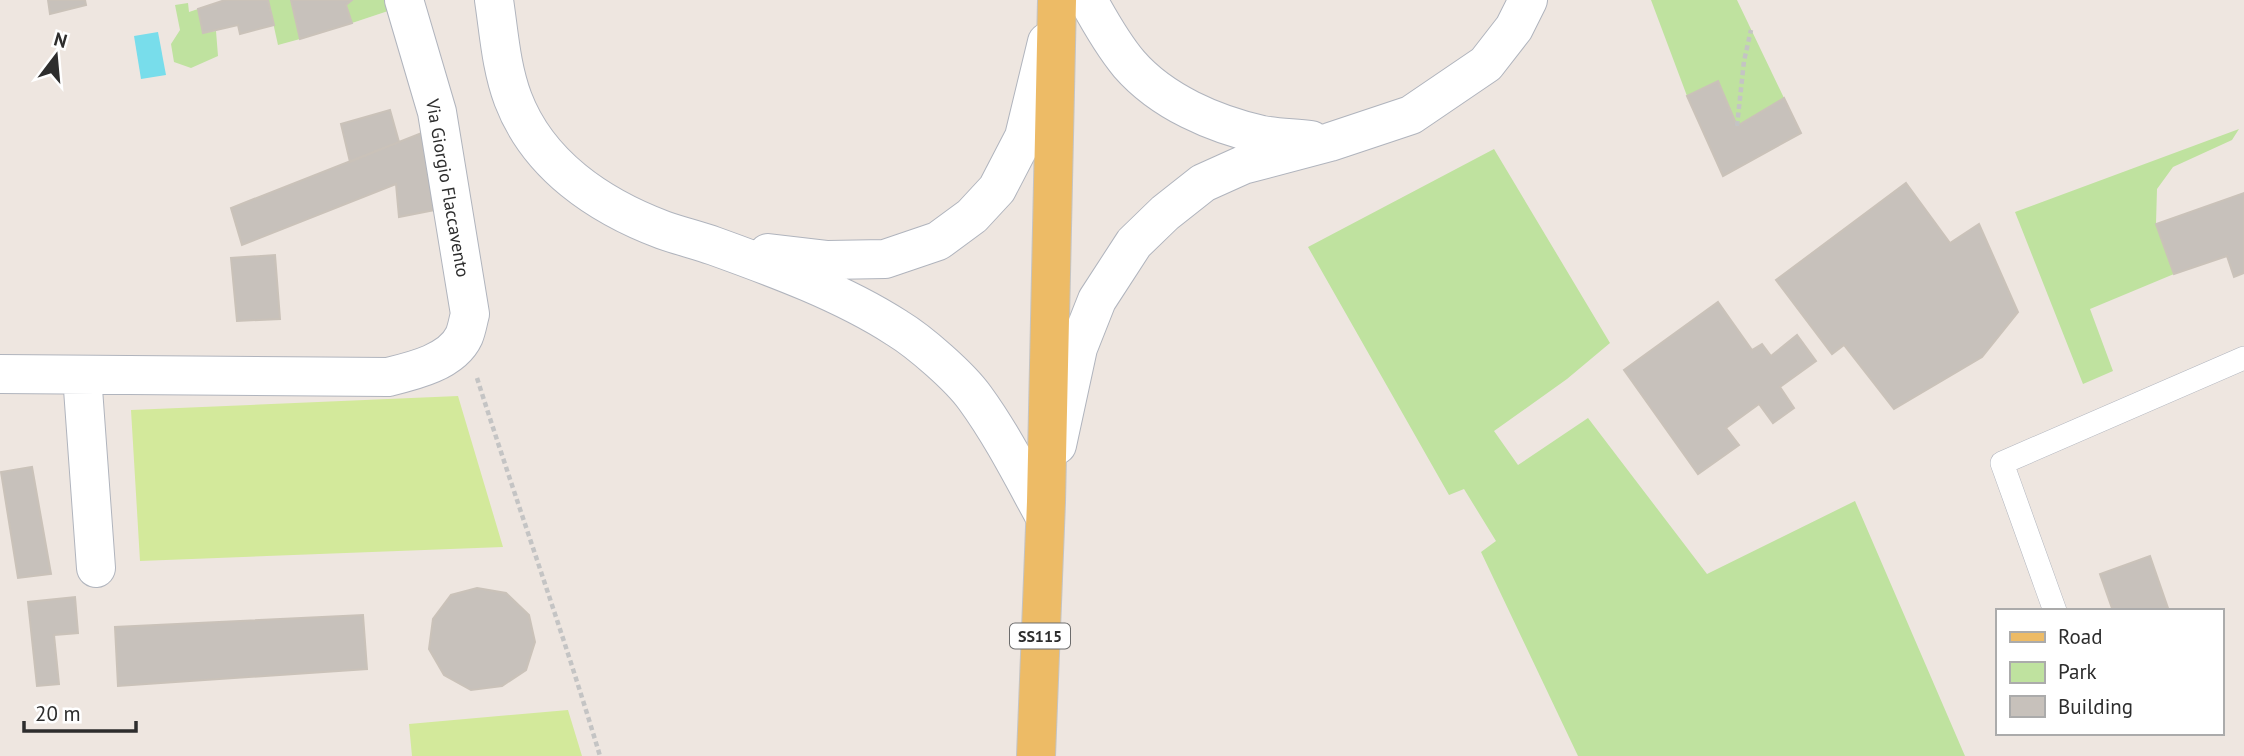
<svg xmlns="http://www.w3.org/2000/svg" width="2244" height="756" font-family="'PT Sans',sans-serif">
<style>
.green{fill:#bfe29f}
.pitch{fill:#d3e99b}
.water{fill:#78ddeb}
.building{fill:#c7c1bb;stroke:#cac2b9;stroke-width:2}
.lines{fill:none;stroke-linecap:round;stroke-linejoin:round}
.service-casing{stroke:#b0b4bd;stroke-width:24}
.minor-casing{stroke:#b0b4bd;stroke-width:40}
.secondary-casing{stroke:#b0b4bd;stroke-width:40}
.primary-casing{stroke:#c4c4c4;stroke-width:40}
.path{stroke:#c4c4c4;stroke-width:4.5;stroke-dasharray:5 3.5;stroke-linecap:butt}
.service{stroke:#fff;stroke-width:23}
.minor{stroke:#fff;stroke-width:38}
.secondary{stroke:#fff;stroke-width:38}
.primary{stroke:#edbb66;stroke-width:38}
.labels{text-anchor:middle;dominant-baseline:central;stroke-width:5;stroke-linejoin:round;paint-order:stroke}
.shield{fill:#fff;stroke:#6c6c6c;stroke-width:2}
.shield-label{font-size:16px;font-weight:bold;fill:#2d2d2d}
.street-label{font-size:18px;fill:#2d2d2d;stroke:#fff}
</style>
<rect width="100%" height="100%" fill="#eee6e0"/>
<!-- green -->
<path class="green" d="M268 0H291L300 39 278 45Z
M352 0H388L391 10 352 23 346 5Z
M1651 0H1737L1784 98 1737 126 1718 82 1687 96Z
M188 3 189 12 198 9 203 33 216 31 218 56 191 68 174 62 171 44 180 30 175 5Z
M2239 129 2232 140 2173 167 2157 189 2156 224 2174 274 2090 309 2113 371 2083 384 2015 212Z
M1494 149 1610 343 1567 379 1494 431 1518 465 1588 418 1707 574 1855 501 1965 756H1578L1481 552 1496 541 1464 489 1449 495 1308 247Z"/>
<!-- pitch -->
<path class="pitch" d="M458 396 503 547 140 561 131 410Z
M568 710 582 756H412L409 724Z"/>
<!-- water -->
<path class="water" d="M158 32 166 75 141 79 134 36Z"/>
<!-- building -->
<path class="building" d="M48 0H85L86 5 50 14Z
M225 0H268L274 25 240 34 238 25 203 33 198 9Z
M291 0H352L346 5 352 23 300 39Z
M1718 81 1737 126 1784 98 1801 133 1723 176 1687 96Z
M390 110 399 142 350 162 341 124Z
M422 133 435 210 399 217 396 184 242 245 231 208Z
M1906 183 1950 243 1979 224 2018 312 1982 357 1894 409 1844 345 1832 354 1776 280Z
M2244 193V273L2234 277 2227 256 2174 274 2156 224Z
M275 255 280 319 237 321 231 258Z
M1718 302 1752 350 1762 344 1771 356 1797 335 1816 361 1780 387 1794 408 1773 423 1759 404 1726 428 1739 445 1698 474 1624 370Z
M32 467 51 574 18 578 1 472Z
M2150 556 2169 611H2113L2100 574Z
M477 588 506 593 529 615 535 642 526 670 502 686 471 690 444 675 429 649 433 619 451 595Z
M75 597 78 633 54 635 59 684 37 686 28 602Z
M363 615 367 669 118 686 115 627Z"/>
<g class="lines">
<!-- service casing -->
<g class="service-casing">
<path id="service" d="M2055 611 2002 463 2244 358"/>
</g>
<!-- minor casing -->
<g class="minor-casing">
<path id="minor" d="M0 374 388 377C413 371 452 362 464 336 467 329 468 321 470 314L437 112 404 0
M82 375 96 568"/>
</g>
<!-- secondary casing -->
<g class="secondary-casing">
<path id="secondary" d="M494 0C499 33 501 67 513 99 538 165 599 206 663 230 680 236 697 240 714 246 775 268 843 293 897 328 920 342 960 377 975 398 1002 435 1023 477 1045 517
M1088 0C1100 22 1113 45 1129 64 1162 102 1214 124 1262 135 1277 138 1295 138 1311 140
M768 253 828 260 885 259 938 241 972 216 997 189 1024 137 1047 42
M1057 445 1078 348 1097 300 1134 243 1165 213 1203 183 1243 165 1330 142 1411 115 1486 64 1514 28 1528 0"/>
</g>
<!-- primary casing -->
<g class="primary-casing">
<path id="primary" d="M1036 756 1046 502 1057 0"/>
</g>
<!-- path -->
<path class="path" d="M1737 126 1744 61 1751 30
M477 378C517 504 562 629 600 756"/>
<!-- service -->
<use href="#service" class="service"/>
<!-- minor -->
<use href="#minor" class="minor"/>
<!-- secondary -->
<use href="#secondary" class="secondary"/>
<!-- primary -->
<use href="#primary" class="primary"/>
</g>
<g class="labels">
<!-- shield labels -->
<rect class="shield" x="1010" y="623.5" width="60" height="25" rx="5"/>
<g class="shield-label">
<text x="1040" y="636">SS115</text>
</g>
<!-- street labels -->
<g class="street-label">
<text transform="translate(448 188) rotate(80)">Via Giorgio Flaccavento</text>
</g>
</g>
<!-- legend -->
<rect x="1996" y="609" width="228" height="126" fill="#ffffff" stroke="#ababab" stroke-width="2"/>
<rect x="2010" y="632" width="35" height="10" fill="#edbb66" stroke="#ababab" stroke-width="2"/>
<text x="2058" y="644" font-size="21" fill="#2d2d2d">Road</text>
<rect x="2010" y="662" width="35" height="21" fill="#bfe29f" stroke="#ababab" stroke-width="2"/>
<text x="2058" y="679" font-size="21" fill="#2d2d2d">Park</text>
<rect x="2010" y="696" width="35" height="21" fill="#c7c1bb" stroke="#ababab" stroke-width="2"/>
<text x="2058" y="714" font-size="21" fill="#2d2d2d">Building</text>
<!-- north arrow -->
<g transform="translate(56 56) rotate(16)" stroke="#ffffff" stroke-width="5" paint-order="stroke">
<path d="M0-5L12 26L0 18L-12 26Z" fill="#2d2d2d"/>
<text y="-10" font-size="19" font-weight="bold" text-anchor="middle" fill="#2d2d2d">N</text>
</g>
<!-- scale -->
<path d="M24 721v10h112v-10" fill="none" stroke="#2d2d2d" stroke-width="3.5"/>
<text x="35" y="721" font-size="21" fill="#2d2d2d" stroke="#ffffff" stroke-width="5" paint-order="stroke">20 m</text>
</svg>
